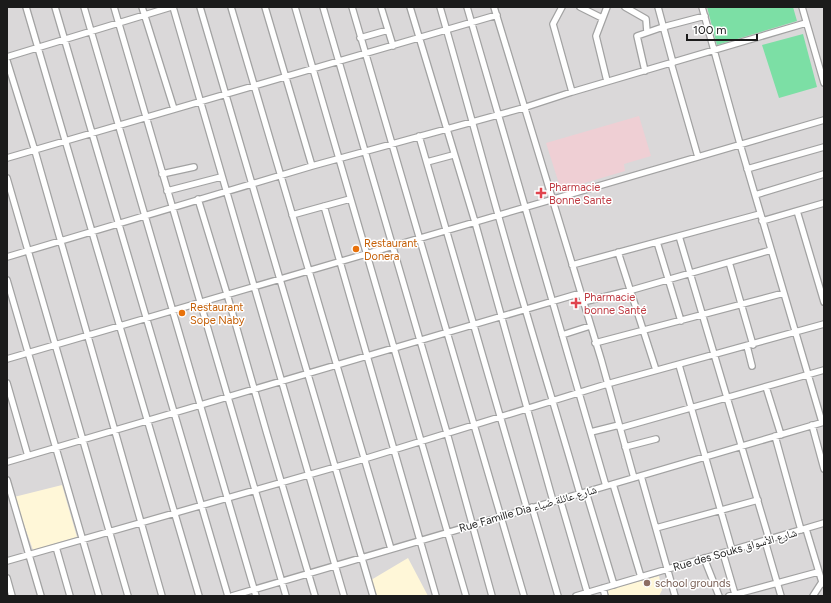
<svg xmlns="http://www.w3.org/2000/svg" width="831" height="603" font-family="Figtree,'Noto Naskh Arabic',sans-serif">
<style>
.residential{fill:#dad8d9}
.commercial{fill:#efcfd4}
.education{fill:#fff7d8}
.pitch{fill:#7cdfa5}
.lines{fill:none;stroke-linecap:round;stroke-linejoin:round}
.minor-casing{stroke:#a2a2a2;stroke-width:8}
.minor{stroke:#fff;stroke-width:5.5}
.health-dot{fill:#e0444e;stroke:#fff;stroke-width:1.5}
.food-dot{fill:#e8710a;stroke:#fff;stroke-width:1.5}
.education-dot{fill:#8d6e63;stroke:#fff;stroke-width:1.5}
.labels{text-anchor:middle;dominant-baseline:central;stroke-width:3;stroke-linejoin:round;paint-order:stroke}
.health-label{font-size:11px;fill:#be3a42;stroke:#fff;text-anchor:start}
.food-label{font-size:11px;fill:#c56008;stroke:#fff;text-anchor:start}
.street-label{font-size:11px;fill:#1b1b1b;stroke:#fff}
.education-label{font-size:11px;fill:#785e54;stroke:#fff;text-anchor:start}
</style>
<rect width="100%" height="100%" fill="#ede7e1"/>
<!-- residential -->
<path class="residential" d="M7 7H824V596H7Z"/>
<!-- commercial -->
<path class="commercial" d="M639 116 651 156 624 164 625 171 561 190 546 143Z"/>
<!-- education -->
<path class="education" d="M62 485 77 537 33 550 14 497Z
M408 558 428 596H375L371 580Z
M659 576 662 590 659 596H608L606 590Z"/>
<!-- pitch -->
<path class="pitch" d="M707 7H793L797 21 717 45Z
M803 34 817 87 779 98 762 45Z"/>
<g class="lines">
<!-- minor casing -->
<g class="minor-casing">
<path id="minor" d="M26 7 199 596
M55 7 228 596
M84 7 256 596
M114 7 286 596
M142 7 174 109
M173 7 344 596
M200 7 373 596
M231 7 391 549
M265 7 312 166
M295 7 466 596
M323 7 447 433 492 596
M352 7 524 596
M381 7 393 46
M410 7 475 222 553 501
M440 7C469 107 495 208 525 308 543 370 562 431 580 494
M467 7 606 486
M494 7 601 359 634 478
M562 7 553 24 572 92
M580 7 602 18
M607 7 596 36 607 81
M625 7 646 19 647 32
M658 7 673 63
M702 7 740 144 822 422
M802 7 824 83
M360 38 388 30
M7 57 171 7
M7 61 35 151 162 596
M671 63 698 157
M645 71 637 36 663 27 705 16
M419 136 527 509
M7 158 497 15
M427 162 453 155
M747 169 824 147
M162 174 194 167
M7 178 128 596
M167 191 221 177
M755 195 824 174
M198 199 227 294 267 434 315 596
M324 206 436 596
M797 211 824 302
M292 215 350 199
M762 221 824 203
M679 236 769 539
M657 242 681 321
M618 252 656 370
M7 257 312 166 523 108 572 92 806 23
M729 262 753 345
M572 265 760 214
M7 280 99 596
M583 302 632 290 771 250
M562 335 590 326
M595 343 784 293
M747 346 752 366
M7 359 824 120
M679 365 732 550
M7 383 28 456
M766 387 781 435
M812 425 824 469
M620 428 824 370
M591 432 619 425
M775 436 801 530
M625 447 656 439
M7 462 581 293
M641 476 675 596
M7 480 41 596
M613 484 641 577
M586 492 614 585
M560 499 588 595
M532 507 558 596
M656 528 758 500
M806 529 822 582 824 584
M765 541 781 596
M56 547 70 596
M723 553 735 594
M704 558 719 596
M7 561 364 459 607 384 824 324
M7 578 12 596
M603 588 605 596
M232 596 824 422
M576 596 824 523
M729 596 818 572
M813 596 822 582"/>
</g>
<!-- minor -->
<use href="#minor" class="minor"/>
</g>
<!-- markers -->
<g class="health-dot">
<path d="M539 187h4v4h4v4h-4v4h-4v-4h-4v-4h4z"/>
<path d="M574 297h4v4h4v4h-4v4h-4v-4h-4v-4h4z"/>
</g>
<g class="food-dot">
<circle cx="356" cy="249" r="4"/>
<circle cx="182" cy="313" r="4"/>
</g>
<circle class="education-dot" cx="647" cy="583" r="4"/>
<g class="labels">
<!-- health labels -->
<g class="health-label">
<text x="549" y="187">Pharmacie<tspan x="549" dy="13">Bonne Sante</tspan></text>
<text x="584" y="297">Pharmacie<tspan x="584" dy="13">bonne Santé</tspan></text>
</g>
<!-- food labels -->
<g class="food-label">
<text x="364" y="243">Restaurant<tspan x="364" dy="13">Donera</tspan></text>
<text x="190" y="307">Restaurant<tspan x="190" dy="13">Sope Naby</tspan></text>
</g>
<!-- street labels -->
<g class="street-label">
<text transform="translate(528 509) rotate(-16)">Rue Famille Dia شارع عائلة ضياء</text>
<text transform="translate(735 550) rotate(-16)">Rue des Souks شارع الأسواق</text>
</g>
<!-- education labels -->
<g class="education-label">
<text x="655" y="583">school grounds</text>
</g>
</g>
<!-- border -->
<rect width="831" height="603" fill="none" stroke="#1b1b1b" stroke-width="16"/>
<!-- scale -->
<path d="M687 34v6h70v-6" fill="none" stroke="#1b1b1b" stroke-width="2"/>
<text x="693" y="34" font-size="12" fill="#1b1b1b" stroke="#ffffff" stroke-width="3" paint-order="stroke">100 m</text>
</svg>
